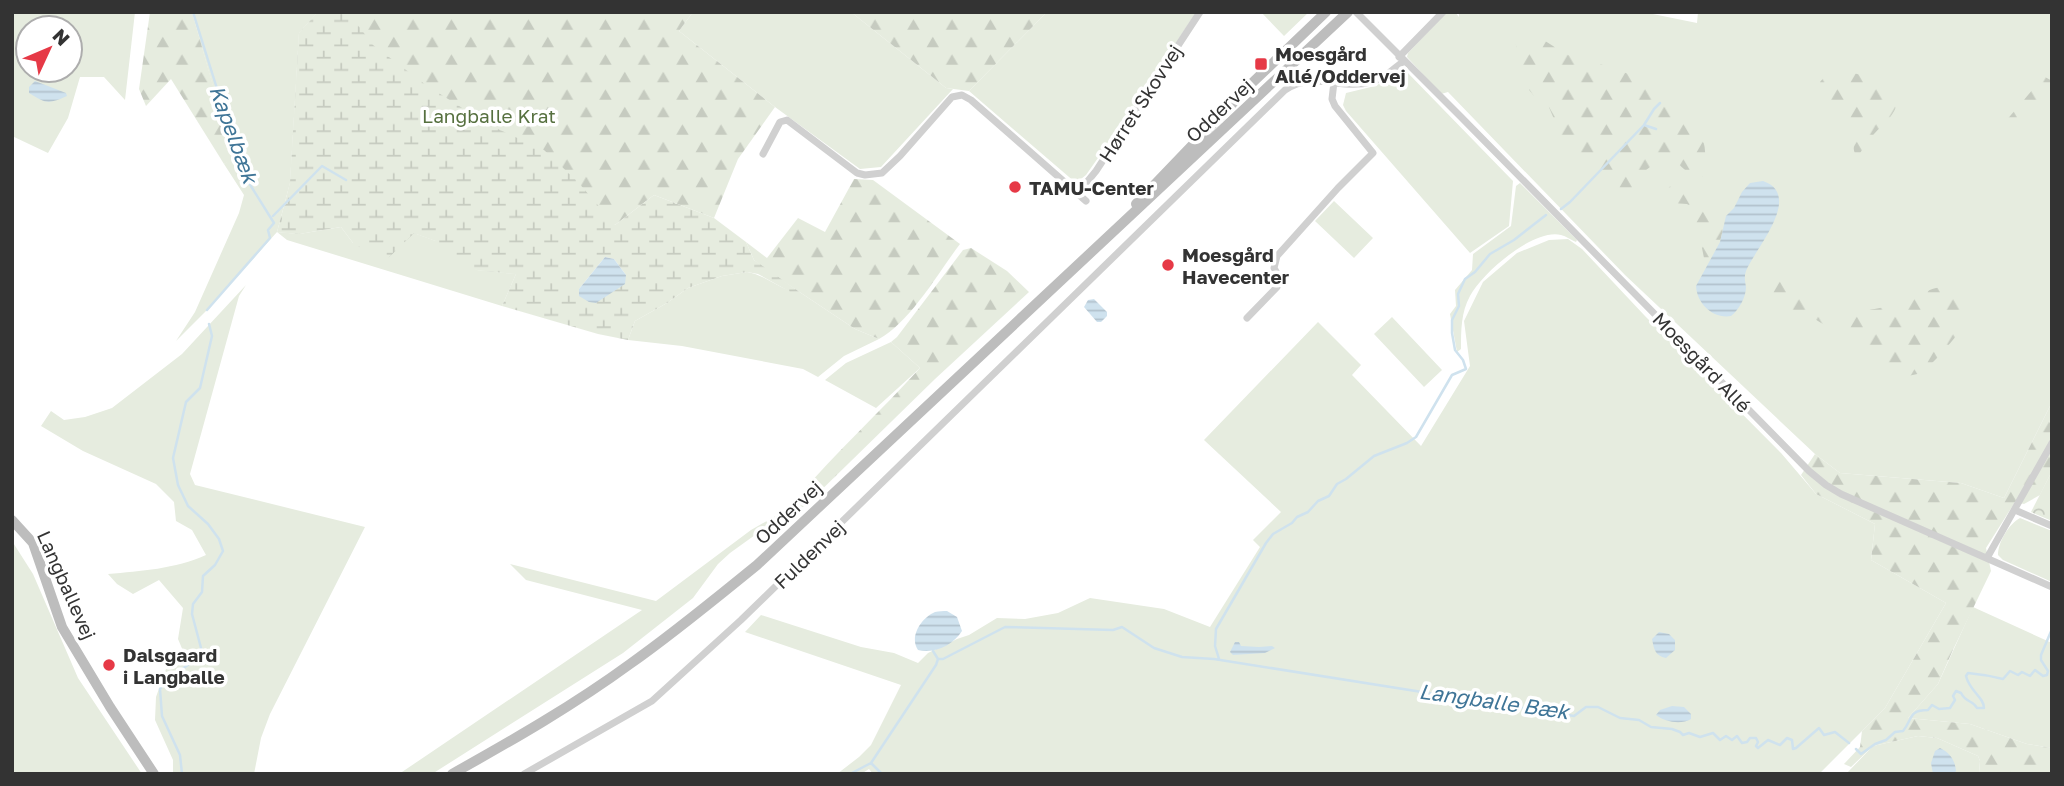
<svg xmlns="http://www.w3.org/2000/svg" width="2064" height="786" font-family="'Golos Text',sans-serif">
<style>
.grass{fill:#e6ecdf;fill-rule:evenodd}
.forest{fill:url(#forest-firs)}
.wetland{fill:url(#wetland-marsh);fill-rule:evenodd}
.park{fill:url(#park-crowns)}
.water{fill:url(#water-rules)}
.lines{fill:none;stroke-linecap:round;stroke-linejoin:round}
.stream{stroke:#cfe2ee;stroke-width:2.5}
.street{stroke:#d0d0d0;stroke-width:7}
.secondary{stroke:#bdbdbd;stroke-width:10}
.poi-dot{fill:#e63946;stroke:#fff;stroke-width:2.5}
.labels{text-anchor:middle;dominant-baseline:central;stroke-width:7;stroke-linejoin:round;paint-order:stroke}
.poi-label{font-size:19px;font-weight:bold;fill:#333;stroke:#fff;text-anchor:start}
.street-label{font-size:19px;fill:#333;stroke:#fff}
.park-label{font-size:19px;fill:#56703f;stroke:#fff}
.water-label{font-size:21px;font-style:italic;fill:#3f7597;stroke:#fff}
</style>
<defs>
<pattern id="forest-firs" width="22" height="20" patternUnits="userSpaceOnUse" patternTransform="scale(1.75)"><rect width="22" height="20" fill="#e6ecdf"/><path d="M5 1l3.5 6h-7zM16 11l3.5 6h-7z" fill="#c6cbc0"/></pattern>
<pattern id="wetland-marsh" width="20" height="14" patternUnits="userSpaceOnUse" patternTransform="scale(1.75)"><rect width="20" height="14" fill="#e6ecdf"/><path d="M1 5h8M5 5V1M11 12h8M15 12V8" fill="none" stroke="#c6cbc0"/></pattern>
<pattern id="park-crowns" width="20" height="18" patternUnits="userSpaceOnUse" patternTransform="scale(1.75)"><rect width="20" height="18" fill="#e6ecdf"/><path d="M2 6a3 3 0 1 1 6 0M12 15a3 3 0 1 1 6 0" fill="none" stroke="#c6cbc0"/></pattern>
<pattern id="water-rules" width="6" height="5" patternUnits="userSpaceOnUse" patternTransform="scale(1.75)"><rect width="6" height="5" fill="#cfe2ee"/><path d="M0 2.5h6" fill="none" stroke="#b2c2cd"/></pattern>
</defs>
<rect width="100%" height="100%" fill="#fff"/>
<!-- grass -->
<path class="grass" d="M12 12H135L125 100 104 77H80L68 118 48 153 12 136ZM28 28H70V70H28Z
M192 12H318L299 33 290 183 277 232 299 234 341 227 353 243 414 233 436 241 477 270 516 274 502 306 287 240 277 232 207 310 176 341 195 312 239 213 244 195 224 164 233 158Z
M693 12H851L946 88 953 89 881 167 860 169 775 107 679 31Z
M1047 12H1196L1140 98 1086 175 1076 183 969 91Z
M1261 12H1309L1284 36Z
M1447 12H1455L1459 17V12H1643L1697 23 1698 12H2052V402L2004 498 1961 483 1840 473 1815 454 1625 275 1448 92 1441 94 1407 57 1408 53Z
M1405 70 1513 181 1509 226 1470 253 1346 111 1343 105 1346 93 1375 86Z
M1520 183 1577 240 1576 242C1571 240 1566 236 1561 235 1534 228 1482 273 1470 296 1461 312 1461 331 1461 349L1457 352 1450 314 1456 306 1455 290 1472 270 1473 254 1511 226 1516 186Z
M1334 201 1373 238 1354 258 1315 221Z
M1568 239 1582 249 1645 316 1781 453 1816 494 1875 524 1871 560 1946 603 1885 708 1819 774H873L869 769 861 774H837L859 757 871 745 901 685 745 632 761 615 861 647 894 653 918 663 928 653 957 639 969 635 997 618 1025 619 1058 613 1090 598 1164 609 1210 627 1260 547 1253 540 1281 512 1204 440 1318 322 1361 365 1352 375 1421 446 1470 366 1464 321 1483 282 1517 253 1549 240Z
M747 272C767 275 781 292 801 293L855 329 879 339 844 356 818 377 803 369 682 346 628 340 635 321 667 303 688 288 722 276Z
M246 285 239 296 190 474 195 485 365 527 270 714 261 738 254 774H173V760L155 720 156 697 166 669 186 658 178 639 183 608 159 580 133 594 117 584 108 574C141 571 175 569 206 555L192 530 176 521 174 502 156 484 83 451 41 426 51 411 64 420 85 417 112 408 182 354Z
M1392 317 1442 370 1424 387 1374 334Z
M891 342 920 368 876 408 825 380 846 363Z
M798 497 806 505 755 535 730 553 718 564 693 598 623 653 432 774H399L642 610 526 580 510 564 656 601 751 530 786 510Z
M2020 518 2052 531V582L2003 560 1998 555C1998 542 2009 524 2020 518Z
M12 541 33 574 78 678 142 774H12Z
M1973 607 2052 643V748L2027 744 1970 724 1908 718 1938 684Z
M1918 736 1937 738 1978 756 1980 761 1979 774H1846L1873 746Z"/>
<!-- forest -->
<path class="forest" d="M150 12H192L234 159 224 164 171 79 146 106 139 89Z
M318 12H693L679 31 775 107 738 159 714 218 654 195 615 225 550 198 502 306 516 274 477 270 443 255 436 241 414 233 384 262 390 213 299 234 277 232 290 183 299 33Z
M851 12H1047L969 91 946 88Z
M1529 32C1545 40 1564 54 1581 61 1588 63 1596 63 1603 65 1655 82 1719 110 1703 177 1689 176 1680 166 1671 156 1662 157 1644 171 1637 178 1632 186 1632 191 1624 196L1610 189 1605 177 1570 147 1560 133 1548 105 1534 96 1526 86 1524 68 1512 34Z
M1832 72C1844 72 1874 74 1882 83 1888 90 1889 94 1897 101 1896 115 1883 124 1874 134 1868 141 1862 149 1858 157 1849 149 1857 140 1857 129L1837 121 1821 88 1820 82 1826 75Z
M2040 74 2052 81V101L2044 104 2027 125 2012 137 1999 129 2034 88 2035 80Z
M854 179 873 180 960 244C938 273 911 321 879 339L855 329 765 269 754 260 746 242 767 258 798 218 825 232Z
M1672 184 1688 190 1728 213 1726 216 1720 242 1710 259 1704 258 1702 248 1688 231 1687 225 1693 209 1687 204 1672 203 1670 194 1666 191Z
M971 248 1007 271 1029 292 935 379 806 505 798 497C836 452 880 412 920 368L891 342 897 337 963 250Z
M1761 277C1770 277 1785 281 1792 286 1805 295 1814 314 1831 313 1852 313 1887 308 1907 302 1916 298 1929 289 1936 288 1946 287 1954 291 1962 295L1957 335 1942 353 1922 373 1908 376 1899 374 1867 348 1862 339C1836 335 1828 326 1806 314 1789 306 1775 312 1762 292 1757 285 1757 283 1761 277Z
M2052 402V471L2040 495 2024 504 2015 502 1986 548 1991 571 1952 652 1938 684 1908 718 1970 724 2027 744 2052 748V774H1979L1980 761 1978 756 1937 738 1918 736 1873 746 1851 767 1844 764 1860 747 1862 731 1885 708 1946 603 1871 560 1875 524 1816 494 1801 475 1815 454 1840 473 1961 483 2004 498Z"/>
<!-- wetland -->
<path class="wetland" d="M318 12H348L373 45 426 85 489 125 544 150 577 181 615 225 654 195 714 218 746 242 754 260 801 293H792L758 274 747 272 722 276 688 288 667 303 635 321 628 340 598 334 502 306 516 274 477 270 443 255 436 241 414 233 384 262 353 243 341 227 299 234 279 232 290 183 299 33ZM605 257 614 259 626 275 579 289Z"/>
<!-- park -->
<path class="park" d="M2052 471V521L2031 512Z"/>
<!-- water -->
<path class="water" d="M35 81 66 93 67 96C49 104 46 104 29 93V87Z
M1763 181C1804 195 1755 249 1746 271 1744 276 1745 281 1746 287 1746 297 1739 310 1731 316 1713 319 1697 304 1696 286L1720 242 1726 216 1734 208 1742 192 1750 183Z
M605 257 614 259 626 275 625 284 596 303 589 302 579 296V289Z
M1094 299 1107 312V316L1101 322H1097L1084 307 1088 300Z
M947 611 957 617 962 631C953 645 935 654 918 650 909 637 921 618 935 612 939 611 943 611 947 611Z
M1659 632 1669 634 1675 640V650L1666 658C1655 656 1654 649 1652 639Z
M1235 642H1239L1241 646 1259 647 1272 646 1275 648 1265 653 1233 655 1230 652Z
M1672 706 1684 707 1691 714V719C1681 725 1665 722 1656 715L1660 710Z
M1940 748C1950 753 1955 760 1956 771L1954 774H1933L1931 763 1935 751Z"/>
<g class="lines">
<!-- stream -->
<path class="stream" d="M193 12 244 175 274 223 268 230 270 238 207 310
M1644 125 1656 129
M1561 209 1570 202 1644 125 1654 109 1660 103
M273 216 322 166 346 180
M938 659H943L1005 627 1113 630 1122 627 1154 648 1182 657 1214 659 1574 716 1586 707H1598L1620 718 1639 720 1651 727 1672 729 1680 732 1683 735 1689 733 1700 737 1713 733 1720 740 1726 736 1732 740 1737 736 1742 743 1747 742 1750 738H1756L1758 742 1756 746 1758 748 1768 740 1780 745 1787 738 1792 740 1793 749 1796 748 1819 728 1824 735 1835 732 1849 743
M1219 659 1215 646 1216 629 1266 543 1273 534 1292 523 1297 517 1308 512 1318 501 1329 496 1337 484 1346 479 1374 456 1407 443 1416 437 1452 375 1466 369 1463 360 1455 350 1452 333V320L1459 306 1458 294 1465 279 1475 272 1490 254 1514 240 1546 215
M1856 749 1861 754 1875 744 1886 740 1895 732 1903 731C1913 719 1908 710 1928 710L1932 705 1939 709 1950 708 1955 700 1953 696 1956 691 1961 693C1966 703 1973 700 1977 708H1984C1984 697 1970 692 1966 676L1968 673C1979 674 1991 676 2003 679L2010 671 2018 675 2022 672 2030 676 2035 670 2043 676 2047 675 2048 671 2041 660V655L2052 629
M871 763 882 774
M182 774 180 755 162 716 160 689 165 682 197 658 201 648 192 614 193 604 202 592 203 576 215 565 223 551 219 539 208 524 188 506 178 485 173 458 186 402 200 388 212 336 209 324
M850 774 871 763 936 665 938 659 933 651"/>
<!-- street -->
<path class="street" d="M1356 12 1461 117 1809 471 1826 485 1841 494 2052 587
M1399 57 1443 12
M763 154 780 122 787 120 857 173 865 175 882 173 900 156 952 97 962 95 971 100 1086 201
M1078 193 1096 171 1200 12
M1247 318 1277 287 1279 277 1274 268 1277 256 1338 188 1373 153 1335 106 1332 99 1334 82
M2015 510 2052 526
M1987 558 2052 443
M524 774 652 701 741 620 1285 90C1315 70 1341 91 1371 82 1384 79 1393 69 1404 61"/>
<!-- secondary -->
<path class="secondary" d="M1136 204 1252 83 1326 12
M12 520 33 543 62 627 110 707 154 774
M452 774C513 740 574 705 630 664 674 633 715 599 757 565L1348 12"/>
</g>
<!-- markers -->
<g class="poi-dot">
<rect x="1254" y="57" width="14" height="14" rx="3.5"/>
<circle cx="1015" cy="187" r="7"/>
<circle cx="1168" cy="265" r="7"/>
<circle cx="109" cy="665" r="7"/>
</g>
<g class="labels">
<!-- poi labels -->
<g class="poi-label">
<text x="1275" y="53">Moesgård<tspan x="1275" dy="22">Allé/Oddervej</tspan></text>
<text x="1029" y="187">TAMU-Center</text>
<text x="1182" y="254">Moesgård<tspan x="1182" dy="22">Havecenter</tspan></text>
<text x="123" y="654">Dalsgaard<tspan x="123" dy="22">i Langballe</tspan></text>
</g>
<!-- street labels -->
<g class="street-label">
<text transform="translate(1140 103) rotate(-57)">Hørret Skovvej</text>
<text transform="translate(1219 110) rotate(-43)">Oddervej</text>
<text transform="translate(1702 362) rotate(46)">Moesgård Allé</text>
<text transform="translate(788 512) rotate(-43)">Oddervej</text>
<text transform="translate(809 554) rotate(-44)">Fuldenvej</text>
<text transform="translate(67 585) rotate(66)">Langballevej</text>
</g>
<!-- park labels -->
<g class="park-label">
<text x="489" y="115">Langballe Krat</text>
</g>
<!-- water labels -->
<g class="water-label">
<text transform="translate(234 134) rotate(70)">Kapelbæk</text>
<text transform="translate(1494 701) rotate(8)">Langballe Bæk</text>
</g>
</g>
<!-- border -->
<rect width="2064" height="786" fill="none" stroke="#333333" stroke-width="28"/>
<!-- north arrow -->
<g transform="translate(49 49) rotate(46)"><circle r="33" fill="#ffffff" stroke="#adadad" stroke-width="2"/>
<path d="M0-5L12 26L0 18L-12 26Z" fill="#e63946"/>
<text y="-10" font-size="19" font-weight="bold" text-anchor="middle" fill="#333333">N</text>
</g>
</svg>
